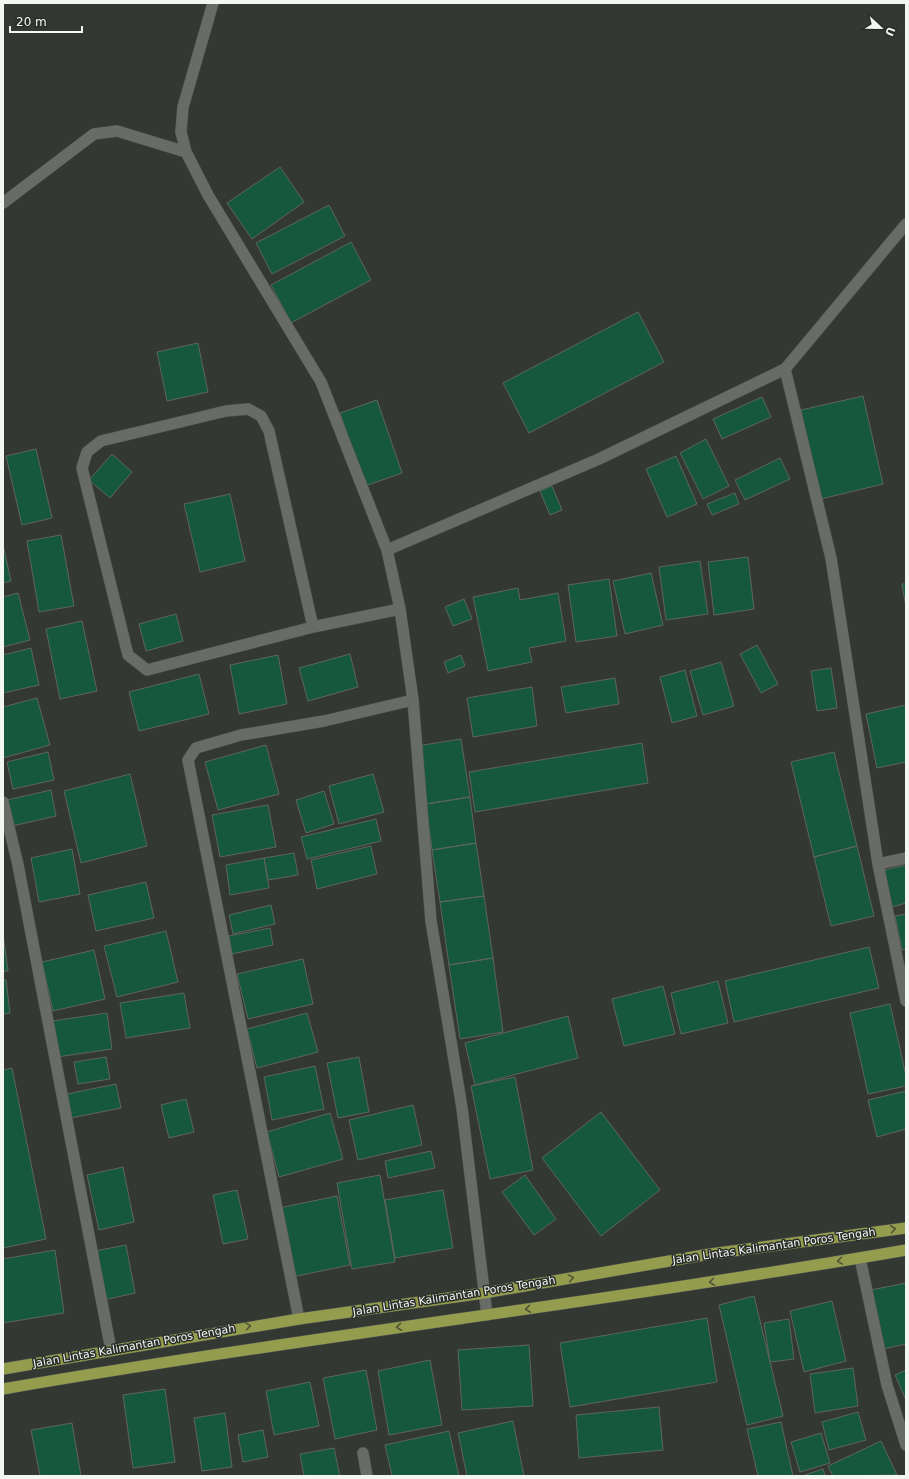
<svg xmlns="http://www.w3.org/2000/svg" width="909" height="1479" font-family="'DejaVu Sans',sans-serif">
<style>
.building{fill:#16573f;stroke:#5e6561}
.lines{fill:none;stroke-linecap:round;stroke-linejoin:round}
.minor-casing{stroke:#545753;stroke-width:12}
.primary-casing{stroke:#545753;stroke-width:12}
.minor{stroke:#686c66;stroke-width:11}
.primary{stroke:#949c4d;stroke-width:11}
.oneway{stroke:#4f5436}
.labels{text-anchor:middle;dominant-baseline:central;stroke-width:3;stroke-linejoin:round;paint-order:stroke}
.street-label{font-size:11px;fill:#f3f6f3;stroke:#2a2e29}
</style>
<rect width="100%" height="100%" fill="#343833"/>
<!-- building -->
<path class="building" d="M280 167 304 202 252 239 227 203Z
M329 205 345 236 272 274 256 243Z
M351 242 371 280 291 323 271 285Z
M638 312 664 362 529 433 503 383Z
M198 343 208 392 167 401 157 352Z
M863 396 883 484 821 499 801 410Z
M762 397 771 417 722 439 713 419Z
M377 400 402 473 365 486 340 413Z
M706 439 729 486 703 499 680 453Z
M36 449 52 518 22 525 6 456Z
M112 454 132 472 110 498 89 480Z
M676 456 697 504 667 517 646 469Z
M780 458 790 479 745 500 735 480Z
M552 486 562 510 550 515 540 491Z
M735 493 739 504 712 515 707 504Z
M230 494 245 561 200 572 184 504Z
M61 535 74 606 39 612 27 541Z
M3 545 11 581 3 583Z
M748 557 754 609 714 615 708 562Z
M700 561 708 614 666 620 659 567Z
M651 573 663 625 625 634 613 581Z
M609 579 617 636 576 642 568 585Z
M902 584H906V607Z
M518 588 520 600 558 593 566 641 529 648 532 662 488 671 473 597Z
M18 593 30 640 3 647V597Z
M464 599 472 619 453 626 445 607Z
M176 614 183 641 146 651 139 624Z
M82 621 97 691 60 699 46 629Z
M757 645 778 684 761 693 740 654Z
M31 648 39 685 3 693V655Z
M350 654 358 687 308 701 299 668Z
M278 655 287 704 239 714 230 665Z
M461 655 465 666 448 673 444 662Z
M721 662 734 706 703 715 690 671Z
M831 668 837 708 817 711 811 671Z
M685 670 697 716 672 723 660 677Z
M199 674 209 714 139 731 129 692Z
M615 678 619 704 566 713 561 687Z
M532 687 537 726 473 737 467 698Z
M37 698 50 745 3 758V707Z
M906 705V762L877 768 866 714Z
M461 739 470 797 426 804 417 746Z
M642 743 648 783 475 812 469 772Z
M266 745 279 794 218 810 205 762Z
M48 752 54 780 13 789 7 762Z
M834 752 857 846 814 857 791 762Z
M130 774 147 846 81 863 64 791Z
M373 774 384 812 339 824 329 786Z
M51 790 56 816 12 826 7 800Z
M324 791 334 824 306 833 296 800Z
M470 797 476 843 432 850 426 804Z
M268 805 276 847 220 857 212 815Z
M376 819 381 841 307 859 301 837Z
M476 843 484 896 440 902 432 850Z
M371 846 377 874 317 889 311 860Z
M857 846 874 916 831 926 814 857Z
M72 849 80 894 39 902 31 858Z
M294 853 298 875 268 880 264 858Z
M264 858 269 888 230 895 226 865Z
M906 865V903L892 907 884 870Z
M146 882 154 918 96 931 88 895Z
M484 896 493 958 449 965 440 902Z
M271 905 275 924 233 934 229 915Z
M906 914V949L902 950 895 916Z
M270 928 273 945 232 954 229 936Z
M166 931 178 982 117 997 104 946Z
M3 934 8 971H3Z
M869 947 879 988 734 1022 725 981Z
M94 950 105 999 53 1011 42 962Z
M493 958 503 1032 460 1039 449 965Z
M303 959 313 1004 248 1019 237 974Z
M3 980H6L10 1013 3 1014Z
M718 981 728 1023 681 1034 671 993Z
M663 986 675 1034 624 1046 612 999Z
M184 993 190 1028 126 1038 120 1003Z
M890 1004 906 1076V1086L868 1094 850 1013Z
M107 1013 112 1049 57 1057 52 1021Z
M307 1013 318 1052 257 1068 247 1029Z
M568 1016 578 1058 475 1085 465 1043Z
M106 1057 110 1079 78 1084 74 1062Z
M359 1057 369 1112 338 1118 327 1063Z
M315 1066 324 1109 272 1120 264 1077Z
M12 1068 46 1239 3 1248V1070Z
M515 1077 533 1170 490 1179 471 1086Z
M116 1084 121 1108 66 1119 62 1095Z
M906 1091V1129L877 1137 868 1100Z
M186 1099 194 1132 169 1138 161 1105Z
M413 1105 422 1145 358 1160 349 1120Z
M601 1112 660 1190 601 1236 542 1158Z
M330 1113 343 1159 279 1177 267 1132Z
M431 1151 435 1168 388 1178 385 1161Z
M123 1167 134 1222 99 1230 87 1175Z
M380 1175 395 1262 352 1269 337 1183Z
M525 1175 556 1219 534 1235 502 1192Z
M237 1190 248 1239 223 1244 213 1195Z
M443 1190 453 1248 395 1258 385 1200Z
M337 1196 350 1265 292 1277 279 1208Z
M126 1245 135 1293 104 1300 95 1251Z
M55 1250 64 1313 3 1323V1259Z
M906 1283V1344L883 1349 871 1290Z
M754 1296 783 1416 747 1425 719 1305Z
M832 1301 846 1361 804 1372 790 1311Z
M707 1318 717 1382 570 1407 560 1343Z
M789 1319 794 1359 770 1362 764 1323Z
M529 1345 533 1406 462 1410 458 1350Z
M430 1360 442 1425 389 1435 378 1371Z
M853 1368 858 1406 815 1413 810 1374Z
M366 1370 377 1430 335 1439 323 1378Z
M906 1370V1400L895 1375Z
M310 1382 319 1426 274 1435 266 1391Z
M165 1389 175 1462 133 1468 123 1395Z
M659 1407 663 1450 579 1458 576 1415Z
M858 1412 866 1440 829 1450 822 1422Z
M225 1413 232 1467 202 1471 194 1418Z
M513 1421 524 1476H467L458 1433Z
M781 1422 793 1476H758L747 1429Z
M72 1423 81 1476H40L31 1430Z
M263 1430 268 1457 243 1462 238 1435Z
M449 1431 459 1476H392L385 1445Z
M821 1433 830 1463 800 1472 791 1442Z
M881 1441 897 1475 833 1476 828 1466Z
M334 1448 340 1476H304L300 1454Z
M823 1469 825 1476H802Z"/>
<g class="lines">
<!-- minor casing -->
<g class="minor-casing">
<path id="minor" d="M213 3 183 107 181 132 186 152 208 195 321 382 387 550 400 609 413 700 431 921 462 1108 487 1315
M3 203 94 134 117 131 186 152
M785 369 831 558 878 864 906 1001
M387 550 599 459 785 369 906 224
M313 627 147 670 128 655 82 468 87 452 101 441 226 411 248 409 261 416 269 431 313 627 400 609
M3 802 18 865 111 1350
M878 864 906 858
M860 1258 887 1385 906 1445
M299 1319 188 760 196 748 241 735 324 721 413 700
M363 1453 367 1476"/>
</g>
<!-- primary casing -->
<g class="primary-casing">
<path id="primary" d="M3 1369 299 1319 484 1293 710 1254 906 1228
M3 1389C303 1337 606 1302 906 1250"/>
</g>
<!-- minor -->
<use href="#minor" class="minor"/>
<!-- primary -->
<use href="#primary" class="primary"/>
</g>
<!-- one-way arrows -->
<defs><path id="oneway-chevron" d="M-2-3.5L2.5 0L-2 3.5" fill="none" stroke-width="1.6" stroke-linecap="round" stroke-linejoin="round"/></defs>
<g class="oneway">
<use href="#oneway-chevron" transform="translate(893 1229) rotate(-7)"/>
<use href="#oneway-chevron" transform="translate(840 1261) rotate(171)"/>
<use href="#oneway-chevron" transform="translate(571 1278) rotate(-10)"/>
<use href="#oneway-chevron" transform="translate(712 1282) rotate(172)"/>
<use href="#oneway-chevron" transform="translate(528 1309) rotate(172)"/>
<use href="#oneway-chevron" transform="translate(248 1326) rotate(-9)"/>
<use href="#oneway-chevron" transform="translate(399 1327) rotate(172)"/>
</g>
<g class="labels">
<!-- street labels -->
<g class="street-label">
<text transform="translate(774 1246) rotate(-8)">Jalan Lintas Kalimantan Poros Tengah</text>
<text transform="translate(454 1296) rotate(-9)">Jalan Lintas Kalimantan Poros Tengah</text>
<text transform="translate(134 1346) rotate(-10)">Jalan Lintas Kalimantan Poros Tengah</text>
</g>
</g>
<!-- border -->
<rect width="909" height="1479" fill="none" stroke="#f3f6f3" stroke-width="8"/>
<!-- north arrow -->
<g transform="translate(881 28) rotate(112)" stroke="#2a2e29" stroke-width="3" paint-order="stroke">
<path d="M0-3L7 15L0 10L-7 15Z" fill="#f3f6f3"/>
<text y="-6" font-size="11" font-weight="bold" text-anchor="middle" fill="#f3f6f3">U</text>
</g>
<!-- scale -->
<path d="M10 26v6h72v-6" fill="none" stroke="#f3f6f3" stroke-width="2"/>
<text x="16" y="26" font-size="12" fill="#f3f6f3" stroke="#2a2e29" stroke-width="3" paint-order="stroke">20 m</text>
</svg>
